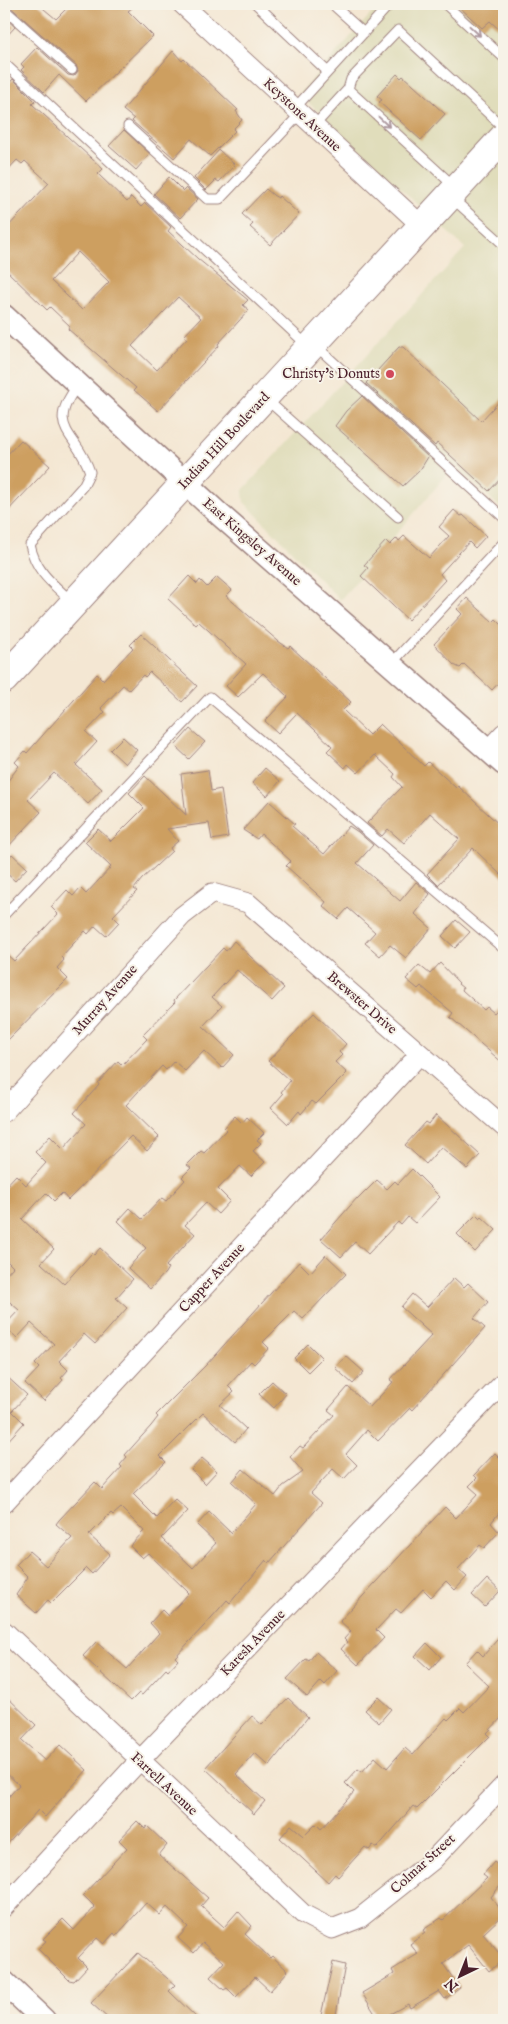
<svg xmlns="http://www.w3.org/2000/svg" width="508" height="2024" font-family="'IM FELL English',serif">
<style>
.built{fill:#e0ddbb}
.building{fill:#cd9f60;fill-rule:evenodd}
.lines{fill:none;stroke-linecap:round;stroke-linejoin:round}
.service-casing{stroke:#9f837f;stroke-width:11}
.minor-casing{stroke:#9f837f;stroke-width:21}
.tertiary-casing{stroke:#9f837f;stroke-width:25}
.primary-casing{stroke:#9f837f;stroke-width:30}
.service{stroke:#fff;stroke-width:9}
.minor{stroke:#fff;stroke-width:19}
.tertiary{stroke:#fff;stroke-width:22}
.primary{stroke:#fff;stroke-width:28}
.oneway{stroke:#ae9aa0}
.poi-dot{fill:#d1495b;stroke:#f7f3e8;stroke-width:2}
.labels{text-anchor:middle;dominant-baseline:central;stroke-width:4;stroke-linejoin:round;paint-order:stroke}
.street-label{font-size:14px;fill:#4a1f2b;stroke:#f7f3e8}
.poi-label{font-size:14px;fill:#4a1f2b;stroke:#f7f3e8;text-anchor:end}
</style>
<rect width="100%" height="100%" fill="#f7f3e8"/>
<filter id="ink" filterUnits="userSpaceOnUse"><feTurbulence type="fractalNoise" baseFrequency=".02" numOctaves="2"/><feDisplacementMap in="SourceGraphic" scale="10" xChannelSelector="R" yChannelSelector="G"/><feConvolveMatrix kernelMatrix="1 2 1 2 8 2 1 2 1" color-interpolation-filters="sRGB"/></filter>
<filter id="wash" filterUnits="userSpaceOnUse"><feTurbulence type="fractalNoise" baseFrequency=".0096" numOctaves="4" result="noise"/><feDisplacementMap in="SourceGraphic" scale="20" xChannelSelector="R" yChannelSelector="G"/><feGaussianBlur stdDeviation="1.12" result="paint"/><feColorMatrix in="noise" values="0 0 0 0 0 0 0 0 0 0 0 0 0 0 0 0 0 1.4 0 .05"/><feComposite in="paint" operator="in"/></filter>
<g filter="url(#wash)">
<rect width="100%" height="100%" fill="#f4e7d3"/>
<!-- built -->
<path class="built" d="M380 4H504V511L455 465 340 600 244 502 243 490 465 248 299 94Z"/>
<g id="blocks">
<!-- building -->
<path class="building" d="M7 4H38L56 19 71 4H137L128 11 153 36 86 101 59 75 44 92 21 70 24 67 21 64 37 47 68 75 74 76 78 71 76 65Z
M456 4H504V34L490 21 482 28Z
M4 17 15 27 4 39Z
M173 51 182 61 184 59 238 110 236 111 242 120 233 129 235 131 210 156 191 139 174 158 132 121 134 119 123 110Z
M397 74 401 78 403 76 445 114 421 140 379 102 382 100 377 96Z
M13 79 35 101 32 104 103 169 98 174 127 202 131 197 141 207 145 203 171 227 168 231 198 259 248 300 243 305 249 310 218 344 219 346 158 411 134 390 136 388 68 329 70 326 50 307 47 310 4 268V231L49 183 25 161 22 164 17 160 4 174V89ZM78 252 109 282 82 310 51 281ZM178 297 201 318 184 336 187 338 157 370 132 346Z
M124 130 150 154 136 170 109 146Z
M219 150 235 165 219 182 216 180 206 190 194 178Z
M169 177 183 191 186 188 198 199 180 218 154 194Z
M266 189 273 195 278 198 279 196 299 214 270 245 250 227 253 224 242 214Z
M399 347H403L481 421 504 396V475L489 491 437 443 435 446 366 383Z
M362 396 428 457 420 470 403 486 335 426 346 411Z
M21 440 50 466 4 515V458Z
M454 510 461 516 463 515 486 536 475 548 469 542 440 574 445 580 408 620 361 576 368 568 364 565 386 541 390 545 397 538 399 541 404 536 429 558 449 536 439 527Z
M189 576 197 584 200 580 207 587 217 577 232 590 226 596 278 641 288 648 290 646 351 702 343 710 369 735 380 724 424 766 428 762 456 788 458 786 504 829V878L473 848 438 885 427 874 459 839 430 813 404 843 388 829 382 836 367 823 402 787 393 777 395 774 375 755 358 773 348 764 345 768 327 751 332 746 297 713 278 733 265 721 288 697 263 673 238 697 226 686 246 664 199 622 196 625 168 599Z
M467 598 493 622 496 619 504 627V677L492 690 464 664 460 668 454 665 434 644 462 614 457 609Z
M141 634 197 686 182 702 150 672 145 677 143 675 129 690 123 685 101 708 105 712 86 732 97 742 76 765 102 789 88 804 54 773 28 800 41 812 4 851V786L19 766 15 762 25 751 27 753 97 674 103 680 133 648 130 645Z
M190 729 205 742 189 759 175 746Z
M123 737 137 750 125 764 110 750Z
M265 768 280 781 267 796 252 783Z
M208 770 211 791 221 789 228 837 212 840 209 823 167 829 178 841 170 848 172 851 142 879 134 889 137 891 113 916 119 922 106 936 95 926 88 934 85 931 61 957 64 960 57 968 68 979 4 1044V952L14 961 58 914 51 907 67 890 73 896 80 888 86 894 111 867 85 842 98 829 111 841 144 808 129 793 145 776 186 815 181 774Z
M269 801 295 824 292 826 324 854 349 826 358 832 373 845 357 863 400 901 416 882 430 894 415 914 431 928 406 958 390 945 380 956 365 943 375 932 348 908 338 919 323 906 326 902 286 866 291 861 261 834 257 839 243 830Z
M12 854 27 868 15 881 4 871V863Z
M456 920 470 932 455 948 442 936Z
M234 941 284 988 272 1001 237 970 212 997 222 1006 203 1026 234 1055 222 1068 204 1051 185 1071 174 1061 166 1070 162 1066 126 1105 159 1137 147 1151 131 1136 68 1200 62 1193 54 1201 46 1193 22 1219 54 1249 41 1263 64 1284 92 1253 94 1255 100 1248 133 1279 116 1298 127 1308 95 1344 84 1334 59 1361 68 1370 61 1378 63 1380 44 1401 25 1383 39 1368 35 1364 54 1344 31 1323 17 1338 4 1326 19 1310 4 1297V1277L13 1267 4 1258V1188L16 1175 26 1185 46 1163 35 1152 50 1136 63 1149 86 1124 74 1113 99 1085 98 1083 118 1061 122 1065 147 1039 143 1035 175 1002 174 1000 223 948 226 951Z
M440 963 459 983 458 984 463 988 462 990 484 1010 487 1007 494 1013 504 1002V1064L450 1017 453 1013 421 986 418 989 406 979 419 965 430 974Z
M314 1013 346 1044 339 1052 342 1055 335 1062 347 1073 316 1104 312 1101 301 1114 299 1111 288 1124 271 1108 283 1094 281 1092 290 1081 268 1061Z
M436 1115 480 1155 467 1169 441 1147 426 1164 405 1145 426 1122 429 1124Z
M235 1116 242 1123 247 1117 264 1133 257 1140 261 1143 253 1151 265 1162 251 1176 240 1166 218 1189 230 1201 218 1214 206 1203 185 1225 195 1234 173 1258 166 1266 168 1268 165 1273 150 1289 128 1268 146 1248 118 1221 130 1208 142 1219 162 1198 166 1201 185 1180 182 1177 191 1168 187 1165 201 1151 204 1153 226 1130 224 1128Z
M412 1169 440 1197 415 1223 408 1217 401 1225 398 1222 368 1254 355 1242 341 1257 321 1239 357 1198 358 1199 377 1180 387 1189 395 1181 398 1184Z
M476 1215 480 1219 482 1217 496 1230 475 1252 457 1234Z
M326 1255 346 1274 303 1319 294 1311 263 1342 269 1348 254 1364 251 1361 228 1386 234 1392 220 1405 246 1429 235 1442 203 1413 160 1456 166 1462 133 1494 157 1518 175 1499 188 1511 162 1538 193 1568 216 1543 197 1525 209 1512 231 1533 256 1504 232 1482 243 1469 275 1496 283 1486 303 1472 290 1457 300 1446 303 1448 334 1415 328 1410 348 1387 370 1407 393 1382 390 1380 432 1335 401 1307 412 1294 427 1307 454 1278 464 1287 468 1283 488 1302 474 1318 485 1328 412 1410 410 1408 378 1441 367 1430 346 1454 357 1465 344 1479 333 1469 311 1493 322 1503 269 1563 266 1560 230 1603 227 1600 204 1626 175 1657 178 1660 168 1671 166 1669 142 1695 139 1693 131 1701 83 1656 96 1642 127 1669 159 1633 150 1623 162 1610 168 1616 189 1593 148 1553 142 1558 130 1546 144 1531 121 1508 113 1515 111 1513 89 1535 110 1554 92 1574 86 1568 51 1603 48 1600 36 1613 16 1595 28 1577 16 1565 29 1551 46 1566 72 1538 56 1524 59 1520 95 1482 102 1489 122 1467 120 1465 127 1457 125 1455 151 1426 158 1417 156 1415 206 1365 299 1262 310 1273Z
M308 1344 322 1358 308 1372 294 1358Z
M346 1356 364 1372 353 1384 335 1368Z
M4 1374 27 1395 12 1411 24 1423 4 1445Z
M272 1381 286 1394 274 1408 259 1394Z
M495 1453 504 1462V1506L491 1523 499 1532 484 1548 480 1545 458 1569 467 1577 455 1590 446 1581 431 1597 423 1589 401 1613 396 1609 376 1630 384 1638 358 1665 341 1649 347 1642 344 1639 351 1631 340 1621 445 1507 456 1518 478 1494 469 1486 477 1478 474 1475Z
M202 1458 217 1471 205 1484 191 1470Z
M487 1579 500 1591 485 1607 472 1595Z
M504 1632V1715L487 1733 490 1736 417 1809 413 1806 377 1848 373 1845 369 1850 365 1847 338 1877 335 1874 328 1882 280 1838 291 1825 304 1836 316 1824 321 1829 354 1792 345 1783 358 1769 362 1772 375 1757 387 1768 405 1748 413 1755 446 1718 448 1720 460 1708 464 1712 489 1686 465 1663 477 1650 483 1656Z
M427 1643 441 1657 430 1670 415 1656Z
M316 1652 337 1671 325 1685 321 1681 307 1697 287 1679 306 1659 309 1661Z
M4 1694 36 1725 22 1740 45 1761 60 1745 87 1770 45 1817 38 1810 4 1848V1802L19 1785 4 1771Z
M378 1697 391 1709 379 1723 365 1710Z
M288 1698 308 1717 269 1766 255 1753 236 1774 265 1801 254 1814 205 1768 252 1716 262 1725Z
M137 1821 145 1829 147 1826 167 1845 159 1855 208 1898 201 1906 224 1927 238 1911 252 1926 245 1934 270 1958 272 1956 288 1971 270 1991 255 1977 236 1997 227 1988 224 1990 210 1977 224 1962 203 1943 194 1953 178 1938 188 1927 167 1907 160 1915 146 1903 116 1936 114 1933 104 1944 97 1938 78 1958 87 1967 74 1981 69 1980 38 1949 46 1941 43 1939 63 1919 74 1930 95 1907 83 1895 127 1848 119 1840Z
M494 1862 504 1870V1881L491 1897 504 1914 483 1934 504 1959 489 1971 468 1945 443 1964 460 1988 445 1999 439 1991 410 2008 408 2004 379 2020 362 1993 394 1974 392 1970 418 1954 410 1944 425 1933 423 1930 441 1918 443 1920 487 1878 483 1875Z
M138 1953 175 1985 169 1991 199 2020H110L91 2003Z
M333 1962 345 1965 335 2020H320Z"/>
</g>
</g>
<g filter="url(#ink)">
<use href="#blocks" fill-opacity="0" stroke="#9f837f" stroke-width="1"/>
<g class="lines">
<!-- service casing -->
<g class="service-casing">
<path id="service" d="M256 4 328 72
M332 4 364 33
M445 4 504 58
M4 9 72 70
M4 63 308 346
M348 89 455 187
M295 108 390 4
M128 126 207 199H220L301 113
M314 126 348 89 351 79 398 30 504 128
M452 198 504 245
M316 346 504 518
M266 399 398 517
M71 601C52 583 36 572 30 545L83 486 90 472C77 432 44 429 78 385
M391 664 504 542
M4 915 210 697 504 949"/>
</g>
<!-- minor casing -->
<g class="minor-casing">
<path id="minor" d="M182 4 422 226
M488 750 504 733
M4 1112 182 916 212 893 248 903 504 1127
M4 1503 420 1054
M4 1631 303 1914 332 1929 360 1918 433 1860 504 1785
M4 1907 139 1761 504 1382"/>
</g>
<!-- tertiary casing -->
<g class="tertiary-casing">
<path id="tertiary" d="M4 316 219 514 504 764
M4 1982 44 2020"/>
</g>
<!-- primary casing -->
<g class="primary-casing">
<path id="primary" d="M4 679 504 137"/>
</g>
<!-- service -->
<use href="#service" class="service"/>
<!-- minor -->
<use href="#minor" class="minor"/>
<!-- tertiary -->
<use href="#tertiary" class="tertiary"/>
<!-- primary -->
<use href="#primary" class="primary"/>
</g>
<!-- one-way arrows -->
<defs><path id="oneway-shaft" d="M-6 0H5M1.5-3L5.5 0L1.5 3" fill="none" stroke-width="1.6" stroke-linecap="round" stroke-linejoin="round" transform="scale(1.25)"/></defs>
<g class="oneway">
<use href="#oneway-shaft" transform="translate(475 31) rotate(43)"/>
<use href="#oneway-shaft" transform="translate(384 122) rotate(43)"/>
</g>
</g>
<!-- markers -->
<circle class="poi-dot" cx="390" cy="374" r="5"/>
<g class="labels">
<!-- street labels -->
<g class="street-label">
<text transform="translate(302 115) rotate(43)">Keystone Avenue</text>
<text transform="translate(224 441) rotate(-47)">Indian Hill Boulevard</text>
<text transform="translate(252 542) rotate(41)">East Kingsley Avenue</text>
<text transform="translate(105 1000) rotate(-48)">Murray Avenue</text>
<text transform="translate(362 1003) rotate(41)">Brewster Drive</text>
<text transform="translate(212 1278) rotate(-47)">Capper Avenue</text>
<text transform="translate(253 1643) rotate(-46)">Karesh Avenue</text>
<text transform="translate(164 1784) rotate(43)">Farrell Avenue</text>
<text transform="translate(423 1864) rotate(-42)">Colmar Street</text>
</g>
<!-- poi labels -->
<g class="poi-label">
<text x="380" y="374">Christy's Donuts</text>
</g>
</g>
<!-- margin -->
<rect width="508" height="2024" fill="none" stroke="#f7f3e8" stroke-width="20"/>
<!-- north arrow -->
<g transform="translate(460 1976) rotate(223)" stroke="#f7f3e8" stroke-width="4" paint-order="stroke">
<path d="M0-4L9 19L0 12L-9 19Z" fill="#4a1f2b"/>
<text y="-8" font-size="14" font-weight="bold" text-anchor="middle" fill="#4a1f2b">N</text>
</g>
</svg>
